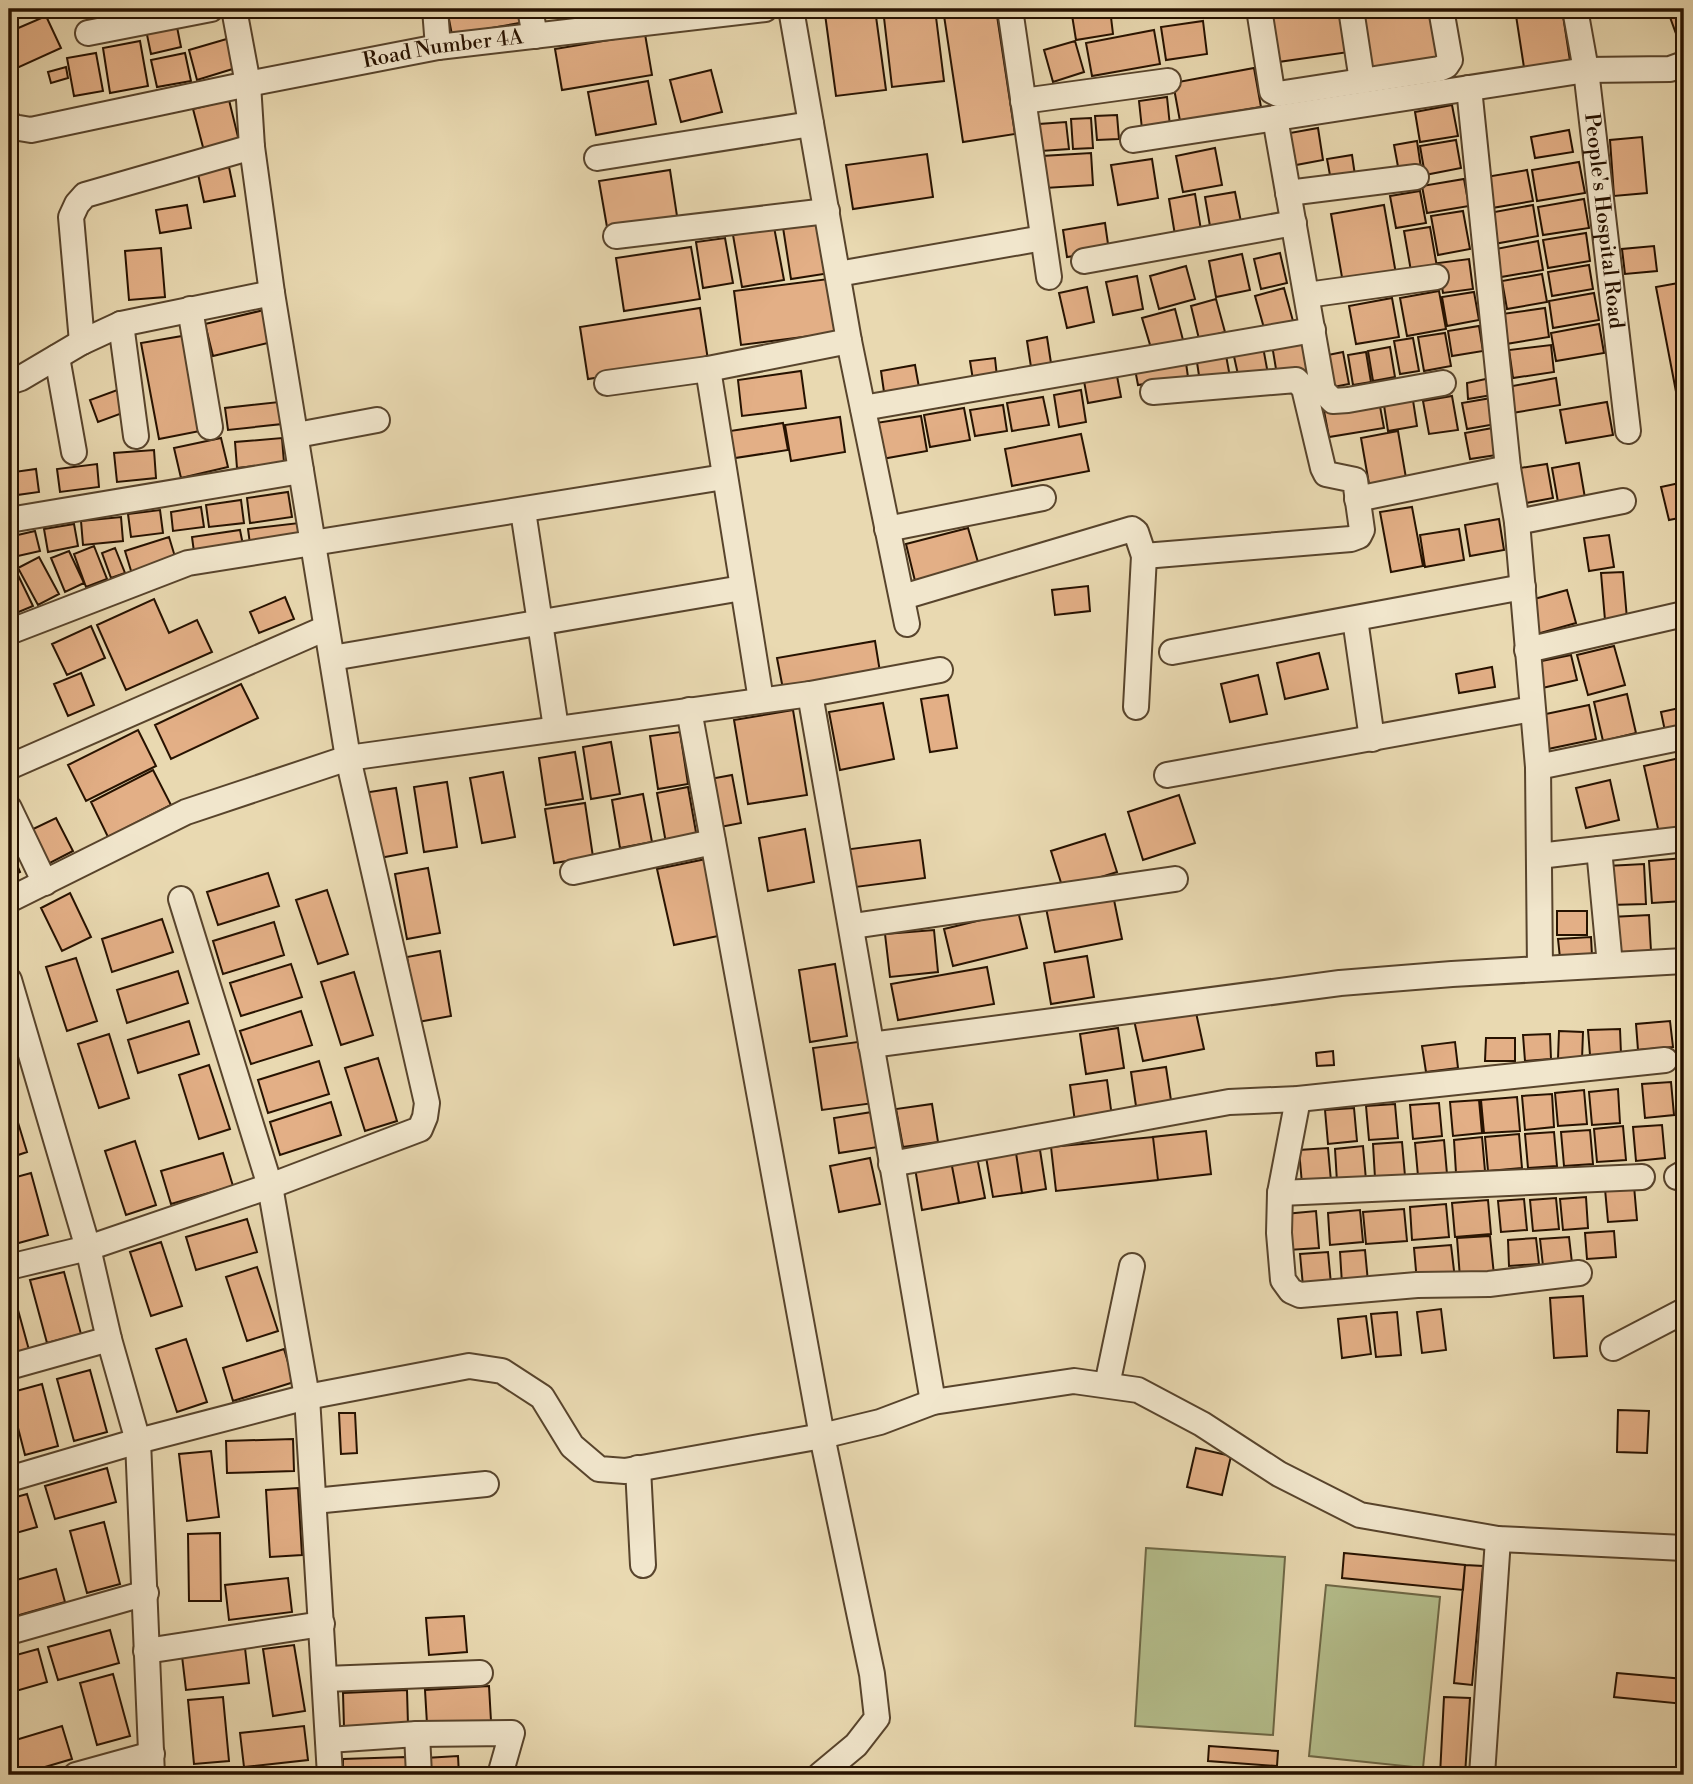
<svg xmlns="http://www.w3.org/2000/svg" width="1693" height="1784" font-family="'Libre Bodoni',serif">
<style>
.green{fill:#b5bf8d;stroke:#6e6846;stroke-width:2}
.building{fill:#e3af86;stroke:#271200;stroke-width:2}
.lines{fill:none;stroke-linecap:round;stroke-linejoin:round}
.minor-casing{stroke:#58442c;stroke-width:28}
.minor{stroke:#f1e6cc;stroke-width:24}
.labels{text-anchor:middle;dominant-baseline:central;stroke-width:7;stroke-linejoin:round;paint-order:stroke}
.street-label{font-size:21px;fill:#271200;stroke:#f1e6cc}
</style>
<rect width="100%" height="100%" fill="#e9d9b1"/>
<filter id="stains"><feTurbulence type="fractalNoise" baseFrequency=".00286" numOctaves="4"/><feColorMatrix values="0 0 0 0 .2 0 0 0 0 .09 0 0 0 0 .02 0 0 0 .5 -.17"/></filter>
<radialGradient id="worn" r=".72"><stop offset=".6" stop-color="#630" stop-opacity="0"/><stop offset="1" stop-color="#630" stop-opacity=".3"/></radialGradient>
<!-- green -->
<path class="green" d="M1146 1548 1285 1557 1273 1735 1135 1726Z
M1326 1585 1440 1597 1423 1768 1309 1756Z"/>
<!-- building -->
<path class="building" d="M447 9H523L525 22 452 35Z
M574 9H612L613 11 576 17Z
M865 9H875L886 90 836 96 825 14Z
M883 9H935L944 81 892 87Z
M943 9H996L1015 134 963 142Z
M1071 9H1110L1113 34 1076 40Z
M1155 9H1203L1156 15Z
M1263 9H1343L1349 52 1271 63Z
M1362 9H1431L1444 61 1371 75Z
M1515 9H1562L1571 67 1525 74Z
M1667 9H1684V36L1678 39Z
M46 16 61 48 17 68 9 49V32Z
M1203 21 1207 54 1166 60 1161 27Z
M176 22 181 47 151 54 146 30Z
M1154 30 1160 64 1092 76 1086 43Z
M645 34 652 75 562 90 555 49Z
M230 38 239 67 197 80 189 50Z
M140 41 148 86 110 93 103 48Z
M1075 41 1084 72 1053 82 1044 50Z
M96 53 103 91 74 96 67 58Z
M185 53 191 81 157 87 151 60Z
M66 67 68 78 51 83 48 72Z
M1254 68 1261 107 1180 121 1173 83Z
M711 70 722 112 681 122 670 80Z
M648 81 656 124 596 135 588 92Z
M1167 97 1170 126 1142 129 1139 101Z
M229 100 239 141 204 151 193 109Z
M1452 105 1458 136 1420 142 1415 112Z
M1117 115 1119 139 1097 140 1095 116Z
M1091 118 1093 148 1073 149 1071 119Z
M1066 122 1069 149 1041 151 1039 124Z
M1318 128 1323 160 1296 165 1290 133Z
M1569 130 1573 152 1535 158 1531 137Z
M1642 137 1647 193 1614 196 1610 140Z
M1456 140 1461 168 1425 175 1420 146Z
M1417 141 1421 168 1399 172 1394 145Z
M1215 148 1222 185 1183 192 1176 156Z
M1091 153 1093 185 1045 188 1042 156Z
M927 154 933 197 853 209 846 165Z
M1352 155 1356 182 1332 186 1327 159Z
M1152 159 1158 198 1118 205 1111 165Z
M1579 162 1585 193 1537 201 1532 170Z
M229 167 235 196 204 202 198 174Z
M670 170 677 216 607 227 599 181Z
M1527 170 1533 201 1492 208 1486 177Z
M1464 179 1469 206 1427 213 1422 186Z
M1420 191 1426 223 1396 228 1390 196Z
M1235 192 1242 227 1211 232 1205 197Z
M1195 194 1202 236 1176 241 1169 199Z
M1584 199 1589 228 1543 235 1538 207Z
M187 205 191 228 160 233 156 210Z
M1384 205 1396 274 1343 283 1331 214Z
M1533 205 1538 236 1494 244 1489 213Z
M1463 211 1470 249 1438 255 1431 216Z
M821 216 830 273 791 279 782 221Z
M1105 223 1109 251 1067 257 1063 230Z
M774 227 784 280 742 287 733 235Z
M1430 227 1437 267 1411 271 1404 231Z
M1586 233 1590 261 1548 268 1543 240Z
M725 238 733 283 703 288 696 242Z
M1538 241 1543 270 1501 277 1496 249Z
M1654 246 1657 271 1625 274 1622 249Z
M691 247 700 299 624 311 616 258Z
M161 248 165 297 129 300 125 251Z
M1280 253 1287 283 1261 289 1254 259Z
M1242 254 1250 290 1216 297 1209 261Z
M1469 259 1473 289 1443 293 1438 263Z
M1589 265 1593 289 1552 296 1548 272Z
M1186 266 1195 299 1159 309 1150 276Z
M1542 274 1547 302 1507 309 1502 281Z
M1137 276 1143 309 1113 315 1106 282Z
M836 278 842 332 741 345 734 291Z
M1684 282V423H1682L1656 287Z
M1087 287 1094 322 1067 328 1059 293Z
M1284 288 1293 321 1264 328 1255 296Z
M1439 291 1446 329 1407 336 1400 298Z
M1474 292 1479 320 1447 326 1442 297Z
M1594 293 1599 320 1553 328 1549 301Z
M1392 298 1399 337 1356 344 1349 306Z
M1216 299 1225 332 1199 339 1191 306Z
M700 308 708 360 588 379 580 327Z
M1545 308 1549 337 1506 344 1502 314Z
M1175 309 1183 340 1151 348 1142 318Z
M264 310 272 342 213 356 205 324Z
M1599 324 1604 353 1556 361 1551 333Z
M1479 326 1483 351 1452 356 1448 331Z
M1445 333 1451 366 1424 371 1418 337Z
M188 335 205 430 159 439 141 343Z
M1047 337 1051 363 1031 367 1027 341Z
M1413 338 1419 371 1400 374 1394 341Z
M1302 340 1307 371 1277 375 1272 345Z
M1551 345 1554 372 1513 378 1509 350Z
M1263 347 1268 374 1239 379 1233 352Z
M1390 347 1395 377 1373 381 1368 351Z
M1225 350 1230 377 1200 382 1196 356Z
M1343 352 1349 384 1328 388 1323 356Z
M1366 352 1371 382 1353 385 1348 355Z
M1185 356 1188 377 1138 385 1134 364Z
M995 358 997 377 973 380 970 361Z
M915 365 920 393 885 399 881 371Z
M801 371 806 408 742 416 738 380Z
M1117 376 1121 397 1088 403 1084 381Z
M1495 377 1498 394 1468 399 1467 383Z
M1556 378 1560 405 1506 414 1502 388Z
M120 389 128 411 98 422 90 400Z
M1081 390 1086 422 1059 427 1054 395Z
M1412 394 1417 426 1388 431 1383 399Z
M1452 396 1458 430 1429 434 1423 401Z
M1043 397 1049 425 1012 431 1007 403Z
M1491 398 1496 424 1467 429 1462 403Z
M1379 401 1384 428 1329 437 1324 411Z
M279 402 282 424 228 430 225 408Z
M1607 402 1613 435 1566 443 1560 410Z
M1003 405 1007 431 975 436 970 410Z
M964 408 970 440 930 447 924 415Z
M921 416 927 451 882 459 876 423Z
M840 417 845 452 791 461 785 425Z
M783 423 788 450 735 458 730 431Z
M1498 427 1503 454 1470 459 1465 433Z
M1398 431 1406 478 1369 484 1361 438Z
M1081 434 1089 471 1012 486 1005 449Z
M221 438 228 467 181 478 174 448Z
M282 438 284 463 237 468 235 442Z
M154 450 156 478 117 482 114 453Z
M1579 463 1585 498 1558 502 1552 468Z
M97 464 99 487 60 492 57 469Z
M1547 464 1553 498 1526 503 1520 468Z
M36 469 39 492 17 495 14 472Z
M14 472 18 503 9 505V473Z
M1684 482V517L1669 520 1661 487Z
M288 492 292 517 250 523 247 498Z
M241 500 244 523 209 527 206 505Z
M201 507 204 527 173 531 171 512Z
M1412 507 1423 566 1391 572 1380 512Z
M160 510 163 533 131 537 128 514Z
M121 517 123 541 83 545 81 521Z
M1499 519 1504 550 1470 556 1465 525Z
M299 523 301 538 250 544 248 529Z
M74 524 78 546 48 552 44 529Z
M968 528 980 569 916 585 906 544Z
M1459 529 1464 560 1425 567 1420 535Z
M240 530 243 545 194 552 192 537Z
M35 531 40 551 9 558V537Z
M1609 535 1614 567 1589 571 1584 538Z
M169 537 176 560 132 574 125 551Z
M94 546 107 579 86 587 74 554Z
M115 548 125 573 111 578 102 553Z
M69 551 84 583 65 592 51 558Z
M39 557 59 594 38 605 18 568Z
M1623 572 1627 619 1605 620 1601 573Z
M17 573 33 606 9 616V574Z
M1088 586 1090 611 1055 615 1052 590Z
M1567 590 1576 623 1537 634 1527 601Z
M285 597 294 619 259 633 250 612Z
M154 599 169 633 197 620 212 652 126 690 97 625Z
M91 626 105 658 67 675 52 644Z
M875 641 880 672 783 689 777 658Z
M1614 646 1625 685 1588 695 1577 655Z
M1319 653 1328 689 1285 699 1277 663Z
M1571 655 1577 680 1538 689 1532 663Z
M1492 667 1495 687 1459 693 1456 674Z
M81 673 94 705 68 716 54 684Z
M1258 675 1267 714 1230 722 1221 684Z
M241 684 258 718 171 759 155 725Z
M1627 694 1636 733 1603 741 1594 702Z
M948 695 957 748 930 752 921 699Z
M883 703 894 759 840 770 829 712Z
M1589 705 1596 739 1548 749 1541 715Z
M1684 707V727L1665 731 1661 712Z
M793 710 807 795 748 804 734 720Z
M138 730 156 766 86 801 68 765Z
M680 732 688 784 658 789 650 736Z
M611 742 620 794 591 799 583 747Z
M575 752 583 799 546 805 539 758Z
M1684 757V827L1659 833 1644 766Z
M153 770 171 805 108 837 91 802Z
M503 772 515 837 482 843 470 778Z
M732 775 741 823 720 827 710 779Z
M1610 780 1619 820 1586 828 1576 788Z
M447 782 457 847 424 852 414 787Z
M688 787 697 838 666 843 657 793Z
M396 788 407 853 374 859 363 793Z
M643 794 652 842 620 848 612 800Z
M1179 795 1195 843 1143 860 1128 812Z
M585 803 593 857 554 863 545 809Z
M56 818 73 851 46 865 29 831Z
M805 829 814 882 768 891 759 838Z
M1105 834 1117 872 1063 889 1051 851Z
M920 840 925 878 848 888 843 850Z
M9 846 20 872 9 877Z
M1684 858V901L1652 903 1649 861Z
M706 859 723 935 674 945 657 869Z
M1644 864 1646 904 1609 905 1607 866Z
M428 868 440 933 407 939 395 874Z
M268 873 279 906 218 925 207 892Z
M327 890 348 954 318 964 296 900Z
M70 893 91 937 62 951 41 908Z
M1113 895 1122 939 1055 952 1046 908Z
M1018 911 1027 948 953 966 944 929Z
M1557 911H1587V935H1557Z
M1649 915 1651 951 1613 953 1611 917Z
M162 919 173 952 112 972 102 939Z
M274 922 284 955 223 974 213 941Z
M934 930 938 972 890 977 885 934Z
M1591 937 1592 956 1560 958 1558 939Z
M440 951 451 1016 418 1022 407 957Z
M1087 956 1094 997 1051 1004 1044 963Z
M76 958 97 1021 67 1031 46 967Z
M291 964 302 997 241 1016 230 983Z
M835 964 847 1036 810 1042 799 970Z
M987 967 994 1004 898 1020 891 984Z
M178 971 188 1003 127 1023 117 990Z
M354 972 373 1035 341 1045 321 982Z
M1195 1008 1204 1049 1143 1061 1134 1020Z
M301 1011 312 1045 251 1064 240 1031Z
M189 1021 199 1054 138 1073 128 1040Z
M1670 1021 1673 1047 1638 1050 1636 1024Z
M1118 1028 1124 1068 1086 1074 1080 1034Z
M1620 1029 1621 1054 1590 1055 1588 1030Z
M1559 1031 1583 1032 1582 1060 1558 1059Z
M109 1034 129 1098 99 1108 78 1044Z
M1550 1034 1551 1059 1525 1061 1523 1035Z
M1486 1038H1515V1061H1485Z
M865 1041 874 1103 822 1110 813 1048Z
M1455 1042 1458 1068 1426 1072 1422 1046Z
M1333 1051 1334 1065 1317 1066 1316 1053Z
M378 1058 397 1121 365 1131 345 1068Z
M319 1061 329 1094 268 1113 258 1080Z
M209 1065 230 1129 199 1139 179 1075Z
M1166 1067 1172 1107 1137 1113 1131 1072Z
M1107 1080 1112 1117 1075 1122 1070 1085Z
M1671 1082 1674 1115 1645 1118 1642 1084Z
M1618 1089 1620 1123 1592 1125 1589 1092Z
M1584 1090 1587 1124 1558 1126 1555 1093Z
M9 1093 27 1152 9 1158Z
M1552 1094 1554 1127 1525 1130 1522 1096Z
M1517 1097 1520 1131 1484 1133 1481 1100Z
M1479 1100 1482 1133 1453 1136 1450 1102Z
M331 1102 341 1135 280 1155 270 1122Z
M1439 1103 1442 1136 1413 1139 1410 1105Z
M932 1104 938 1142 903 1147 896 1109Z
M1395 1104 1398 1138 1369 1140 1366 1106Z
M1354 1108 1357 1141 1328 1144 1325 1110Z
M872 1112 878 1147 839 1153 834 1118Z
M1662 1125 1665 1158 1636 1161 1633 1127Z
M1623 1126 1626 1160 1597 1162 1594 1129Z
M1590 1130 1593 1164 1564 1166 1561 1132Z
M1206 1131 1211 1174 1158 1180 1153 1137Z
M1554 1132 1557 1166 1528 1168 1525 1134Z
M1519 1134 1522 1168 1488 1171 1485 1137Z
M1153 1137 1158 1180 1056 1191 1051 1147Z
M1482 1137 1485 1171 1456 1173 1454 1140Z
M1444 1140 1447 1174 1418 1176 1415 1143Z
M135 1141 156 1205 126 1215 105 1151Z
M1402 1142 1405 1176 1375 1178 1373 1144Z
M1363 1146 1366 1180 1337 1182 1335 1149Z
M1328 1148 1331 1181 1302 1184 1299 1150Z
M1040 1150 1046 1189 1022 1193 1016 1153Z
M223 1153 233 1186 171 1204 161 1171Z
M1016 1153 1022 1193 993 1197 986 1157Z
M977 1157 985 1198 959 1203 951 1161Z
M870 1158 880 1204 839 1212 830 1166Z
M951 1161 959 1203 922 1210 915 1168Z
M31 1173 48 1235 15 1244 9 1222V1179Z
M1634 1186 1637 1220 1608 1222 1605 1189Z
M1586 1197 1588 1228 1563 1230 1560 1199Z
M1556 1198 1559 1229 1533 1231 1530 1200Z
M1524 1199 1527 1230 1501 1232 1498 1201Z
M1488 1200 1491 1234 1455 1237 1452 1203Z
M1446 1204 1449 1237 1412 1240 1410 1207Z
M1404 1209 1407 1241 1366 1244 1363 1212Z
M1360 1210 1363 1242 1330 1245 1328 1213Z
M1316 1211 1319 1248 1288 1250 1285 1214Z
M247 1219 257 1252 196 1270 186 1237Z
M1614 1231 1616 1257 1587 1259 1585 1233Z
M1490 1236 1494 1275 1460 1278 1457 1238Z
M1569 1237 1572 1263 1543 1266 1540 1239Z
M1536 1238 1539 1264 1509 1266 1508 1240Z
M161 1242 182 1306 151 1316 130 1252Z
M1451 1245 1455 1279 1417 1282 1414 1248Z
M1365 1250 1368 1282 1342 1284 1340 1252Z
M1328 1252 1331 1284 1303 1286 1300 1254Z
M257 1267 278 1331 247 1341 226 1277Z
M64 1272 81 1334 47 1343 30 1280Z
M12 1288 29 1350 9 1355V1289Z
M1583 1296 1587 1356 1554 1358 1550 1298Z
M1441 1309 1446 1350 1422 1353 1417 1312Z
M1397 1312 1401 1355 1376 1357 1371 1314Z
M1366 1316 1371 1354 1342 1358 1338 1319Z
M186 1339 207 1402 177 1412 156 1349Z
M284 1349 294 1382 233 1401 223 1368Z
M90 1370 107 1432 74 1441 57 1379Z
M42 1384 58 1446 25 1455 9 1393Z
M1618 1410 1649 1411 1647 1453 1617 1452Z
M339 1413H355L357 1453 341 1454Z
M293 1439 294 1471 227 1473 226 1441Z
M1196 1448 1231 1456 1222 1495 1187 1487Z
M211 1451 219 1517 187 1521 179 1454Z
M107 1468 116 1502 55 1519 45 1486Z
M298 1488 302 1555 270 1557 266 1490Z
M27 1494 37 1527 9 1535V1499Z
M104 1522 120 1584 87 1593 70 1531Z
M220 1533 221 1601H189L188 1534Z
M1344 1553 1465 1565 1463 1590 1342 1578Z
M1465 1565 1483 1566 1472 1685 1454 1683Z
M56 1569 65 1602 9 1618V1582Z
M288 1578 292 1612 229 1620 225 1585Z
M464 1616 467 1652 429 1655 426 1618Z
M110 1630 119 1663 58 1680 48 1647Z
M294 1645 305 1711 273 1716 263 1649Z
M245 1648 249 1683 186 1690 182 1656Z
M38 1649 47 1682 9 1693V1657Z
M1617 1673 1684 1679V1704L1614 1697Z
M113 1674 130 1736 97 1745 80 1683Z
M489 1686 491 1721 427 1724 425 1690Z
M407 1690 408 1725 344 1727 343 1693Z
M223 1697 229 1761 194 1764 188 1700Z
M1444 1697 1470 1698 1465 1775H1440Z
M62 1726 72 1759 18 1775H10L9 1742Z
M304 1726 308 1760 244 1767 240 1733Z
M1209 1746 1278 1751 1277 1766 1208 1761Z
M458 1756 459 1775H427L425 1758Z
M406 1757 407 1775H343V1759Z"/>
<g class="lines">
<!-- minor casing -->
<g class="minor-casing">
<g id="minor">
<path d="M435 9 438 47"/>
<path d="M530 9 535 36"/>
<path d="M791 9 849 341 907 624"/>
<path d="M1010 9 1049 277"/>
<path d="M1259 9 1272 91 1278 94 1439 69 1446 66 1450 60 1441 9"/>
<path d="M1351 9 1362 81"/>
<path id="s1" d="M1575 9 1586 70 1628 431"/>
<path d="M88 33 211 9"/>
<path d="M1469 88 1508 468 1517 522 1538 767 1540 969"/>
<path d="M1023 101 1168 81"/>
<path d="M1275 118 1323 391 1333 401 1348 400 1443 383"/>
<path id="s2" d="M9 123 13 127 31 130 248 84 438 47 765 9"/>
<path d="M1133 140 1586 70 1670 69 1684 64"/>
<path d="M597 158 811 124"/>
<path d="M1288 193 1416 177"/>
<path d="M616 236 827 211"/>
<path d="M1084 261 1294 223"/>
<path d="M838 274 1043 238"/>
<path d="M1307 295 1436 277"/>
<path d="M190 309 210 427"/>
<path d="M121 324 136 436"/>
<path d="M82 342 71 217 77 204 85 195 252 147"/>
<path d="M57 357 74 452"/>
<path d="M708 369 761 700"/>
<path d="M9 382 21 378 82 342 121 324 272 293"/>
<path d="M607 383 708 369 849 341"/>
<path d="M863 408 1313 330"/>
<path d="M297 435 377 420"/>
<path d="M1357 499 1508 468"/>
<path d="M523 511 556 728"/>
<path d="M9 520 301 471"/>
<path d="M1517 522 1623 501"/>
<path d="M887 529 1043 498"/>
<path d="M1144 556 1351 539 1359 536 1362 530 1355 480 1326 474 1323 468 1304 388 1296 380 1153 392"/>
<path d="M903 597 1132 529 1136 532 1144 556 1136 707"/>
<path d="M1355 619 1372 739"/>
<path d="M9 632 188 563 724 477"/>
<path d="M1527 650 1684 614"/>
<path d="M1172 652 1523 587"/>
<path d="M332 658 742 588"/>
<path d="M810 694C853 929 892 1166 933 1402"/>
<path d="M689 710 822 1436 872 1674 877 1718 856 1745 820 1775"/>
<path d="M9 767 326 628"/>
<path d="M1538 767 1684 737"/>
<path d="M1167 775 1532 709"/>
<path d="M9 808 45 883"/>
<path d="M1599 849 1610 965"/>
<path d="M1539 856 1684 839"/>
<path d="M573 872 713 842"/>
<path d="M181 899 270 1186 307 1397 330 1775"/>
<path d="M9 900 186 812 348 758 810 694 940 670"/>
<path d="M853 926 1175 879"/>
<path d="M9 980 88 1248 109 1339 138 1441 152 1775"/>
<path d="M871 1045 1340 983 1452 974 1684 961"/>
<path d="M1298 1099 1280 1193 1279 1233 1283 1280 1291 1291 1300 1295 1417 1285 1489 1284 1579 1273"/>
<path d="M891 1164 1229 1102 1298 1099 1665 1060"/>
<path d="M1677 1177 1684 1173"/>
<path d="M1280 1193 1642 1177"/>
<path d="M9 1267 88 1248 270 1186 420 1129 425 1117 427 1103 348 758 272 293 252 147 248 84 234 9"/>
<path d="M1613 1348 1684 1311"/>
<path d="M9 1367 109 1339"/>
<path d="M1107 1385 1132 1266"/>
<path d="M638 1468 643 1565"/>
<path d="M9 1479 138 1441 307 1397 469 1366 502 1371 542 1397 572 1446 599 1469 625 1471 822 1436 880 1422 933 1402 1074 1381 1138 1390 1202 1424 1279 1474 1360 1515 1498 1539 1684 1548"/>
<path d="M314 1501 486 1484"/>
<path d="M9 1632 146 1593"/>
<path d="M146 1651 322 1624"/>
<path d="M325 1679 480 1673"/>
<path d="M417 1734 419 1775"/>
<path d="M328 1740 417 1734 512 1733 500 1775"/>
<path d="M76 1775 152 1754"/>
<path d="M1482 1775 1498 1539"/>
</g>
</g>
<!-- minor -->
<use href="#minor" class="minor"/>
</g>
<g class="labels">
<!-- street labels -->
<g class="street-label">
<text stroke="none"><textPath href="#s2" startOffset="444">Road Number 4A</textPath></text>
<text stroke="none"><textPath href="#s1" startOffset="214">People's Hospital Road</textPath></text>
</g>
</g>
<!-- margin -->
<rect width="1693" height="1784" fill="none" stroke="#e9d9b1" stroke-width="35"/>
<rect x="10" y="10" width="1672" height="1763" fill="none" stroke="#271200" stroke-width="3.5"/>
<rect x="18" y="18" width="1658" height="1749" fill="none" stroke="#271200" stroke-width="2"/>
<rect width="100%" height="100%" filter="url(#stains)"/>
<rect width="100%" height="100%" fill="url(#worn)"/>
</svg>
